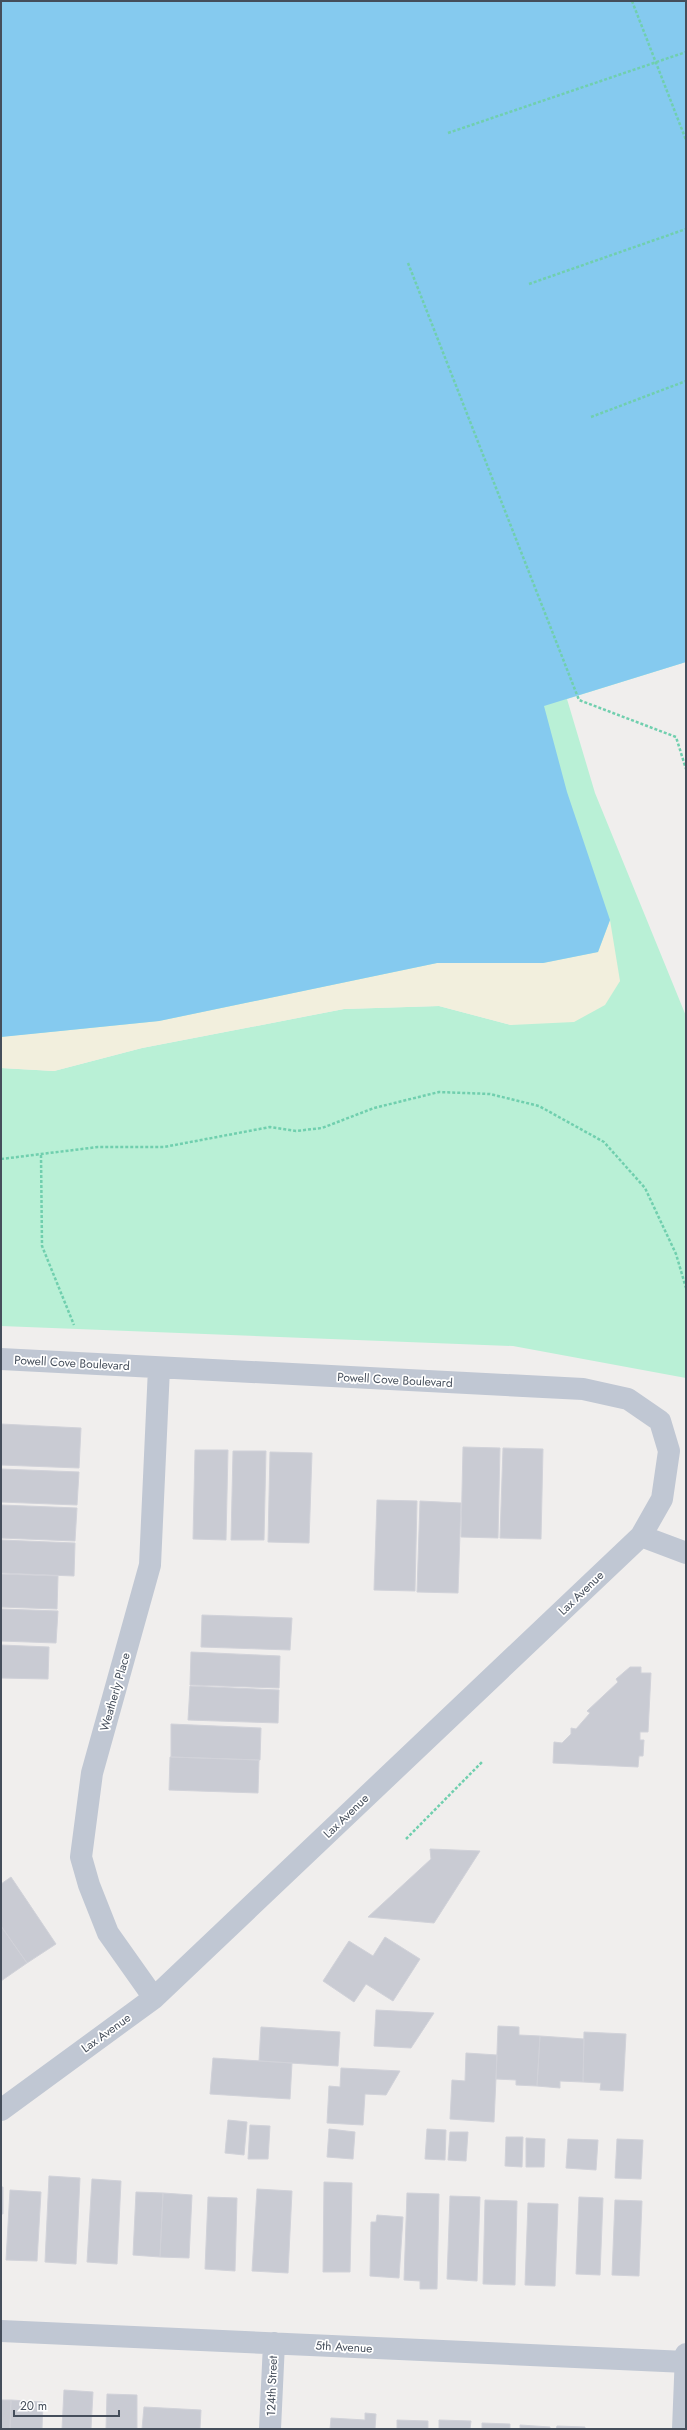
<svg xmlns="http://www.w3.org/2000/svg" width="687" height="2430" font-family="Jost,sans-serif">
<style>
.green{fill:#b9f0d6}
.sand{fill:#f2efdd}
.water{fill:#85caef}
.building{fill:#c9cbd3;stroke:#d1d2d9}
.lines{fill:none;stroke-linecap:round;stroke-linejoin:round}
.path{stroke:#70cfae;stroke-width:2.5;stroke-dasharray:3 2;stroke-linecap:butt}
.street{stroke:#c0c7d3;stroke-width:22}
.labels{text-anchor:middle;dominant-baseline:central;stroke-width:3.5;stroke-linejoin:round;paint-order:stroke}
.street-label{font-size:12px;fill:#454e5b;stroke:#fff}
</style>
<rect width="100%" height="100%" fill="#f0eeed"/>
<!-- green -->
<path class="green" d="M686 662 567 699 595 793 686 1016V1378L513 1346 1 1326V1068L54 1071 142 1048 344 1009 439 1006 511 1025 620 981 1 1037V711Z"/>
<!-- sand -->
<path class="sand" d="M610 920 620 981 605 1005 574 1022 511 1025 439 1006 344 1009 142 1048 54 1071 1 1068V1037L159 1021 437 963H543L598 952Z"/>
<!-- water -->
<path class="water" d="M1 1H686V662L544 706 567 792 610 920 598 952 543 963H437L159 1021 1 1037Z"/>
<!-- building -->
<path class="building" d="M1 1424 81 1428 79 1468 1 1465Z
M463 1447 500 1448 498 1538 461 1537Z
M503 1448 543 1449 541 1539 500 1538Z
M195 1450H228L226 1540 193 1539Z
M233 1451H266L264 1540H231Z
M270 1452 312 1453 309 1543 268 1542Z
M1 1469 79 1472 77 1505 1 1502Z
M377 1500 417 1501 415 1591 374 1590Z
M420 1501 461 1503 458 1593 417 1592Z
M1 1505 77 1508 75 1541 1 1538Z
M1 1540 75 1543 74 1576 1 1573Z
M1 1574 58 1576 57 1609 1 1607Z
M1 1609 58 1611 56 1643 1 1641Z
M202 1615 292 1618 290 1650 201 1647Z
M1 1645 49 1647 48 1679 1 1678Z
M191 1652 280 1656 279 1688 190 1685Z
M630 1667H641V1673H651L648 1732H640V1740H644L643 1756H639L638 1767 553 1763 554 1742 562 1743 571 1734V1728L576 1729 590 1713 587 1711 618 1682 616 1679Z
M190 1686 279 1690 278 1723 188 1720Z
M171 1724 261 1728 260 1760 171 1757Z
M170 1757 259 1760 258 1793 169 1790Z
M430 1849 480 1851 434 1923 368 1917 431 1859Z
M11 1877 56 1944 27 1963 1 1926V1884Z
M1 1926 27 1963 1 1981Z
M385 1937 420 1959 393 2001 366 1984 354 2002 323 1981 349 1941 373 1956Z
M376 2010 434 2013 411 2048 374 2046Z
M498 2026 519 2027V2035L540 2036 537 2086 516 2085V2080L496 2079Z
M261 2027 340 2032 338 2066 259 2061Z
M584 2032 626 2034 623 2091 600 2090 601 2083 583 2082Z
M540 2036 584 2039 583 2082 560 2081V2088L537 2086Z
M466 2053 497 2055 494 2122 450 2119 452 2080 465 2081Z
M213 2058 292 2063 290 2099 210 2094Z
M341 2068 400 2071 386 2095 365 2094 363 2125 327 2123 329 2086 340 2087Z
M228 2120 247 2122 244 2155 225 2153Z
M250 2125 270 2126 268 2159H248Z
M329 2129 355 2132 353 2159 327 2157Z
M427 2129 446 2130 445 2160 425 2159Z
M450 2132H468L466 2161 448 2160Z
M506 2137H523L522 2167 505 2166Z
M526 2138 545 2139 544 2167H526Z
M568 2139 598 2140 596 2170 566 2168Z
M617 2139 643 2140 641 2179 615 2178Z
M49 2176 80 2178 76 2264 45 2262Z
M92 2179 121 2181 117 2264 87 2262Z
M324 2182 352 2183 350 2272H323Z
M1 2187H3V2214H1Z
M257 2189 292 2191 288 2273 252 2271Z
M10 2190 41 2192 37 2261 6 2260Z
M136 2192 163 2193 160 2257 133 2255Z
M163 2193 192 2195 189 2258 160 2257Z
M407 2193 439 2194 437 2289H420V2281L404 2280Z
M450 2196 480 2197 477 2281 447 2279Z
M208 2197 237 2198 235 2271 205 2269Z
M579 2197 603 2198 600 2275 576 2274Z
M485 2200 517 2201 515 2285 483 2284Z
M615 2200 642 2201 639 2276 612 2275Z
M528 2203 558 2204 555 2286 525 2285Z
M377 2215 403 2217 399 2278 370 2276 371 2222H376Z
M64 2390 93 2392 91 2429H62Z
M107 2394 137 2395V2429H106Z
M1 2400H11L10 2429H1Z
M11 2400 43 2402 42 2429H10Z
M144 2407 201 2410 200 2429H142Z
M365 2413 376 2414 375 2429H330L331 2418 365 2420Z
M397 2420 428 2421V2429H397Z
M439 2420 471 2421 470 2429H439Z
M482 2423 510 2424V2429H482Z
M520 2425 550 2427V2429H520Z
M557 2426 585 2427V2429H556Z"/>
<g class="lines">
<!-- path -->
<path class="path" d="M632 1 686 140
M448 133 686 52
M408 263 579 700 676 737 686 769
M529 284 686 229
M591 417 686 381
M41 1155 42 1246 74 1325
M1 1159 98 1147H164L270 1127 296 1131 322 1128 374 1108 439 1092 490 1094 539 1106 604 1142 645 1188 676 1254 686 1288
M406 1839 483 1761"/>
<!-- street -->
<path class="street" d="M1 1359 583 1389 628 1399 660 1421 669 1451 662 1499 641 1536 154 1998 1 2110
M641 1536 686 1553
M154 1998 108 1933 89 1885 81 1857 92 1773 150 1565 159 1368
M1 2331 686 2362
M270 2429 274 2343
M683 2429 686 2354"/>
</g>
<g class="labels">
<!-- street labels -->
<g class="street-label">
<text transform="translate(72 1363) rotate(3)">Powell Cove Boulevard</text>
<text transform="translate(395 1380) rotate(3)">Powell Cove Boulevard</text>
<text transform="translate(581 1593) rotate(-44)">Lax Avenue</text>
<text transform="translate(115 1692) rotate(-74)">Weatherly Place</text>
<text transform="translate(346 1816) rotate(-44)">Lax Avenue</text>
<text transform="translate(106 2033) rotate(-36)">Lax Avenue</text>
<text transform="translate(344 2347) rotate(3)">5th Avenue</text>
<text transform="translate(272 2386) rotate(-88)">124th Street</text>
</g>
</g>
<!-- border -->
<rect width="687" height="2430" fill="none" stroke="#454e5b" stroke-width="4"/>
<!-- scale -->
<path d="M14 2410v6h105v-6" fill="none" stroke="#454e5b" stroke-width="2"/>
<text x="20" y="2410" font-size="12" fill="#454e5b" stroke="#ffffff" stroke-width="3" paint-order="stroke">20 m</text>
</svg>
